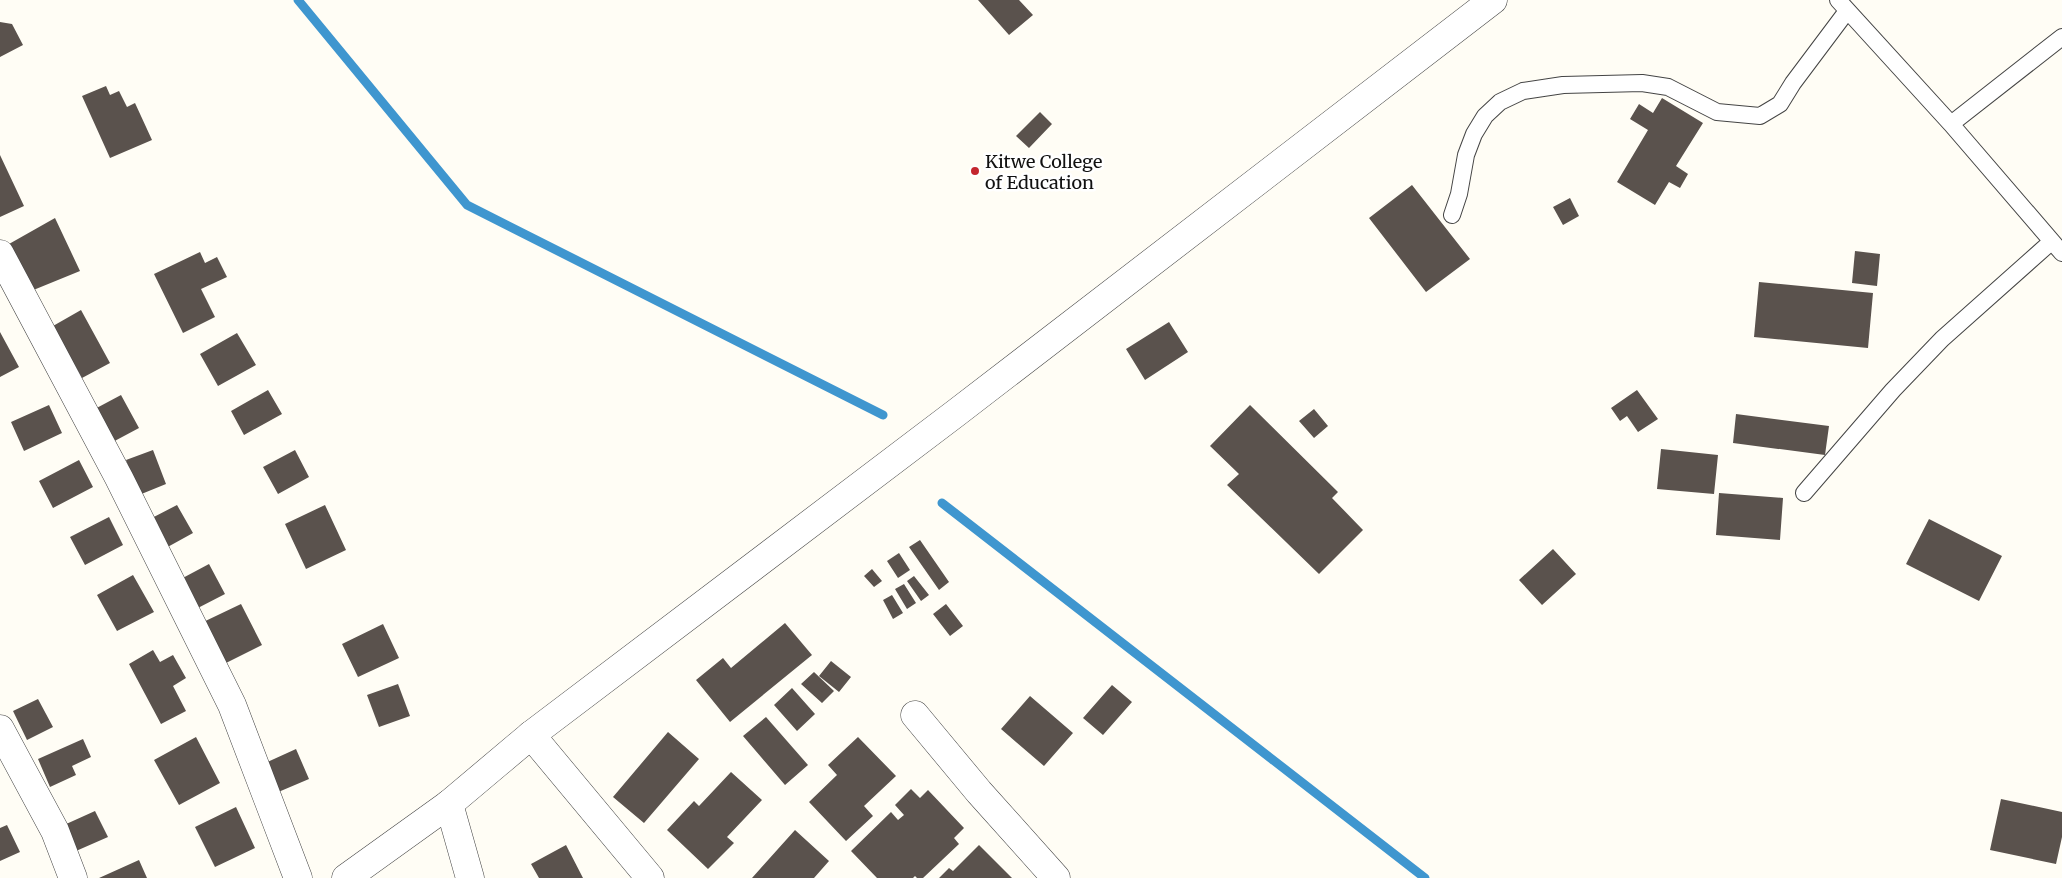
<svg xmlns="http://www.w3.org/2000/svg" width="2062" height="878" font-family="Merriweather,serif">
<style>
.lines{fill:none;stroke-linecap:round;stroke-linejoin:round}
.stream{stroke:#3f96cf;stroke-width:9}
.building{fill:#5a524d}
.service-casing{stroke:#444;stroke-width:18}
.minor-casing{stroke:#444;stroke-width:29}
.tertiary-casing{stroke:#444;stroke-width:29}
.service{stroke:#fff;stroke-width:16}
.minor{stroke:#fff;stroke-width:28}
.tertiary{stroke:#fff;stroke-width:28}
.poi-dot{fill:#c4262e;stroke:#fff;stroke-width:2}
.labels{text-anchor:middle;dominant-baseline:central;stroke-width:5;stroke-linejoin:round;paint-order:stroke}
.poi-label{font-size:18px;fill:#111;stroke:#fff;text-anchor:start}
</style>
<rect width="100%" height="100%" fill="#fffdf5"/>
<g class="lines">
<!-- stream -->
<path class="stream" d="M298 0 467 205 883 415
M942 503 1425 878"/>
</g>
<!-- building -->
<path class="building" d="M978 0H1019L1033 15 1009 35Z
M0 22 12 24 23 45 0 57Z
M106 86 110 95 119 91 127 107 135 103 152 140 110 158 82 96Z
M1662 98 1703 123 1676 166 1688 174 1680 188 1669 182 1655 205 1617 182 1648 130 1630 119 1639 104 1653 113Z
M1040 112 1052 124 1029 148 1016 136Z
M0 155 24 206 0 217Z
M1412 185 1470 259 1426 292 1369 218Z
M1570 198 1579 216 1563 225 1553 207Z
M55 218 80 271 31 291 9 244Z
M1855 251 1880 254 1877 286 1852 283Z
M200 252 205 263 217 257 227 277 201 289 215 317 183 333 154 274Z
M1759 282 1873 293 1868 348 1754 337Z
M81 310 110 363 82 378 53 326Z
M1169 322 1188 352 1145 380 1126 349Z
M0 332 19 367 0 377Z
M237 333 256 365 218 386 200 354Z
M268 390 282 414 244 435 231 411Z
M1637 390 1658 419 1638 432 1627 416 1620 421 1611 408Z
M121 395 139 428 109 444 91 411Z
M49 405 62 433 24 451 11 422Z
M1250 405 1338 492 1332 498 1363 530 1319 574 1227 485 1239 474 1210 446Z
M1314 409 1328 426 1314 438 1299 421Z
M1736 414 1829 426 1825 455 1733 443Z
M1661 449 1718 455 1714 494 1657 489Z
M153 450 166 484 139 495 126 460Z
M295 450 309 477 278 494 263 467Z
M79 460 93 487 53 508 39 481Z
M1719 493 1783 498 1780 540 1716 535Z
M177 505 193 533 164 549 148 520Z
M325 505 346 550 306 569 285 524Z
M109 517 123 545 85 565 70 537Z
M1929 519 2002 556 1979 601 1906 564Z
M920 540 949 582 939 590 909 547Z
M1553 549 1576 574 1542 605 1519 580Z
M899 553 910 570 898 578 887 561Z
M209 564 225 594 194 610 179 580Z
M872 569 882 581 874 587 864 576Z
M133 575 154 612 117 631 97 595Z
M914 576 929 595 921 601 907 581Z
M904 584 916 603 907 609 895 589Z
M892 595 903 613 893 619 883 600Z
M241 604 262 645 218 667 197 625Z
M946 604 963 626 950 636 933 614Z
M785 623 812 655 730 722 696 680 723 658 731 668Z
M383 624 399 658 358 677 342 644Z
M153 650 160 662 173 655 186 678 173 686 186 711 161 724 129 664Z
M831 661 851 677 839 692 819 676Z
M814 672 834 691 822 703 801 684Z
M398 684 410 716 379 727 367 695Z
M1112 685 1132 702 1103 735 1083 718Z
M792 688 815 714 797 731 774 705Z
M1030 696 1073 733 1044 766 1001 729Z
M38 699 53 727 27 740 13 711Z
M766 717 808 765 785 785 743 736Z
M668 732 699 759 644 823 613 797Z
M196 737 220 783 179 805 154 760Z
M858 737 896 776 864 806 873 816 846 841 809 802 837 775 828 765Z
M83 739 91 757 72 766 76 775 50 787 38 759Z
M296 749 309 779 276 793 263 764Z
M731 772 762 800 727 837 734 843 708 869 667 830 694 801 699 806Z
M911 789 920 798 928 790 964 828 954 838 959 844 923 878H917L915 876 913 878H877L851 851 891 812 898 820 904 815 895 805Z
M2001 799 2062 812V837L2056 864 1990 850Z
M236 807 255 848 215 867 195 827Z
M95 811 108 837 76 851 64 825Z
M7 825 20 852 0 861V828Z
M795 830 829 861 814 878H752Z
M566 845 583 878H539L531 864Z
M979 845 1012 878H939L949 868 953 871Z
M139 860 147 878H99Z"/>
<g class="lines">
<!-- service casing -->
<g class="service-casing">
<path id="service" d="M1838 0 1951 124 2062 253
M1951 124 2062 37
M1452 215 1459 194 1466 155 1474 134 1485 116 1500 102 1523 91 1563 85 1642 83 1668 87 1717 112 1760 116 1780 104 1793 83 1847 11
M1804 493 1893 390 1942 339 2051 242"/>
</g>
<!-- minor casing -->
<g class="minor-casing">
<path id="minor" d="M0 254 119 478 232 705 298 878
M915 715 979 792 1056 878
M0 729 55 831 73 878
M531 735 650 878
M449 804 470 878"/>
</g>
<!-- tertiary casing -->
<g class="tertiary-casing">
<path id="tertiary" d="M346 878 449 804 531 735 956 413 1493 0"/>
</g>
<!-- service -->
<use href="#service" class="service"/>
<!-- minor -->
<use href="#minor" class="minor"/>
<!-- tertiary -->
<use href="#tertiary" class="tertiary"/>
</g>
<!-- markers -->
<circle class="poi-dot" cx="975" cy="171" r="5"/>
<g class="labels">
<!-- poi labels -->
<g class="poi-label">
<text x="985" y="161">Kitwe College<tspan x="985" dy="21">of Education</tspan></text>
</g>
</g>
</svg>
